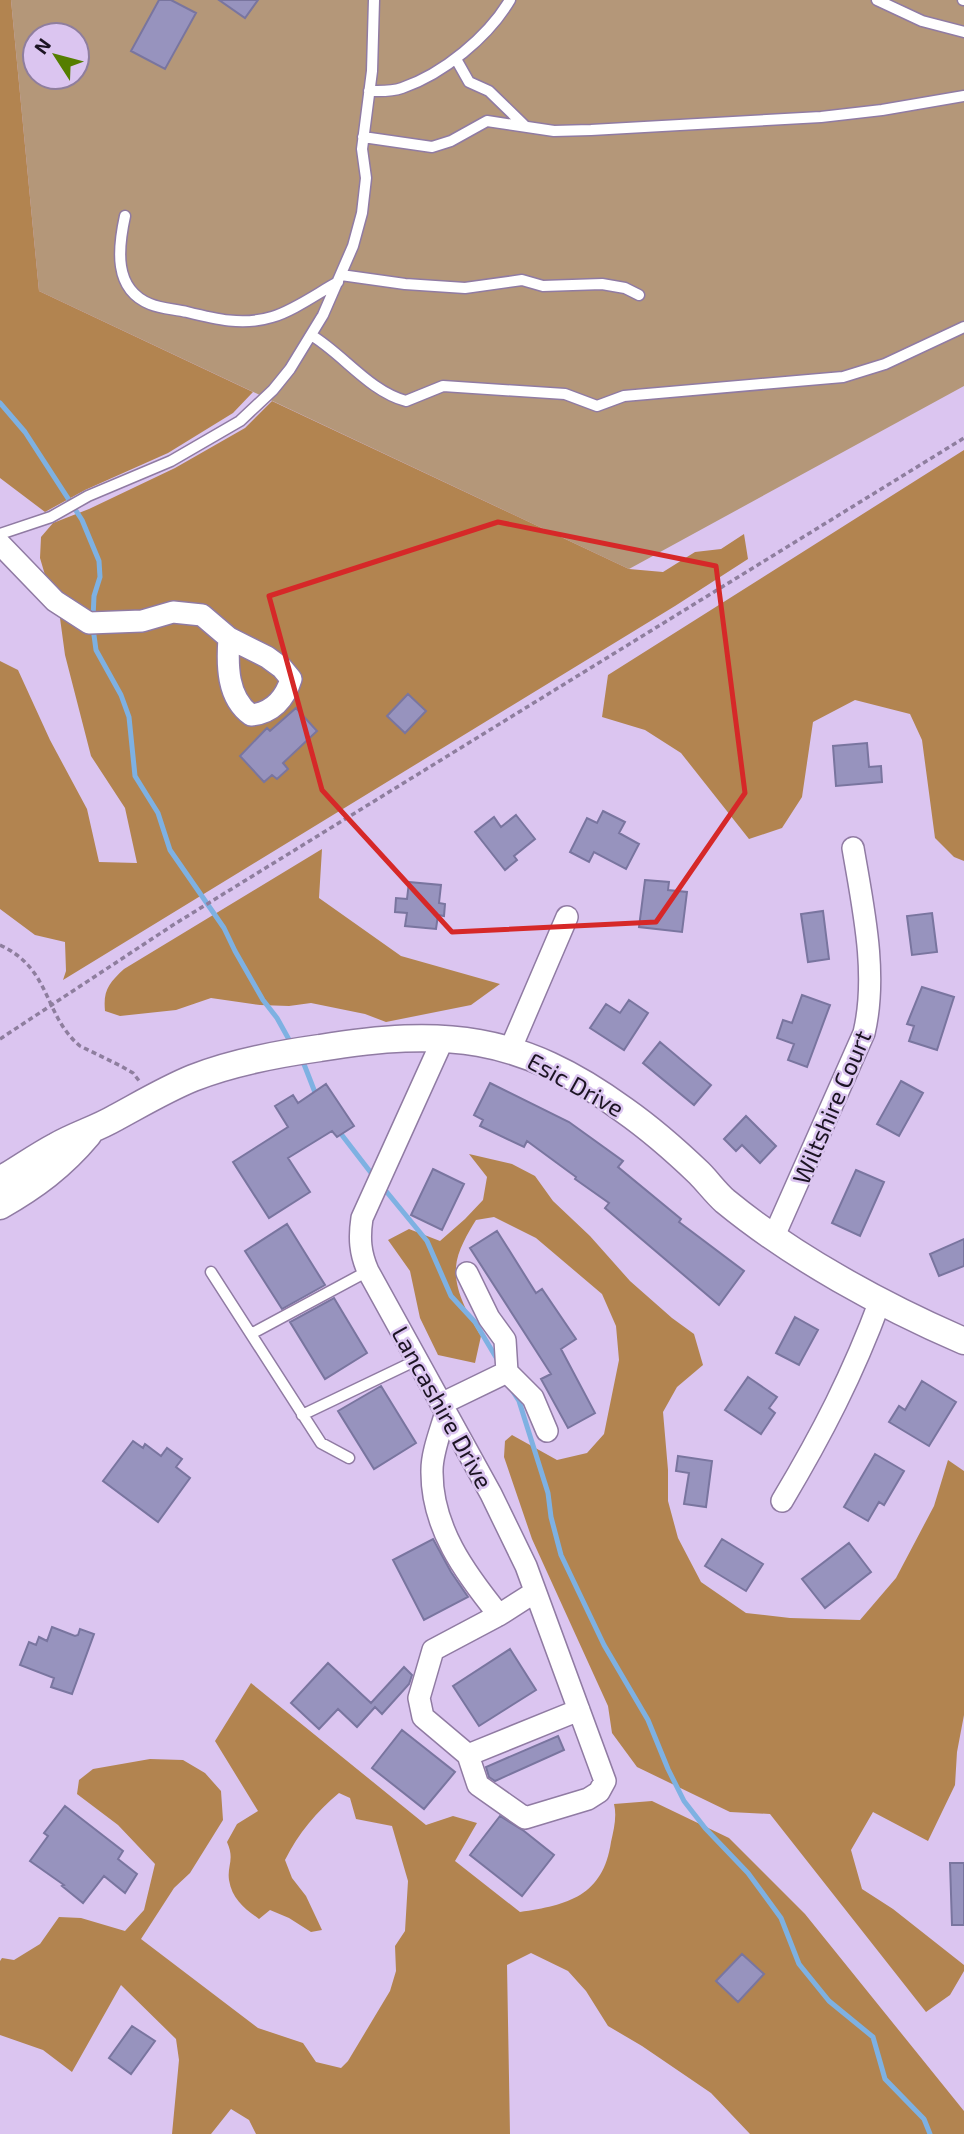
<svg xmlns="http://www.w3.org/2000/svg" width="964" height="2134" font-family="'Exo 2',sans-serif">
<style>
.green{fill:#b49779;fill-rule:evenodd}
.forest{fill:#b28450}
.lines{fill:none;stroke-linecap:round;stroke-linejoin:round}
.stream{stroke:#7eb1e2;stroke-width:5}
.building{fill:#9793be;stroke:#79759f;stroke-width:2}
.service-casing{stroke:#907ba3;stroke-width:13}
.minor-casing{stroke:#907ba3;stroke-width:24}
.tertiary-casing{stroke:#907ba3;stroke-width:29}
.path{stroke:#8e7e9e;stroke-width:3.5;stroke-dasharray:5 3.5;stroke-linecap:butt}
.service{stroke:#fff;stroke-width:10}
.minor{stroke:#fff;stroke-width:21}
.tertiary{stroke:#fff;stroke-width:26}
.marked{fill:none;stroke:#d62828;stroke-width:5;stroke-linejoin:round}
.labels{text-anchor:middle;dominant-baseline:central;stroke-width:5;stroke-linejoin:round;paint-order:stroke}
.street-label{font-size:24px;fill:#1c1423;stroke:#dbc5f0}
</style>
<rect width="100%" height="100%" fill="#dbc5f0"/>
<!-- green -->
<path class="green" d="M11 0H964V386L629 569 39 291ZM35 35H77V77H35Z"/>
<!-- forest -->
<path class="forest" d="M0 0H11L39 291 253 392 233 413 168 453 85 490 45 512 0 478Z
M272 401 629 569 663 572 695 552 721 549 744 534 748 559 675 606 63 980 66 971 65 942 35 935 0 909V661L18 670 50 740 87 809 99 862 137 863 125 808 91 756 65 655 57 596 45 575 40 558 41 537 53 523 89 509 175 468 245 428Z
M964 450V861L954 857 935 838 922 740 910 714 855 700 813 722 802 797 782 828 749 839 681 753 645 730 602 717 608 675Z
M322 849 319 898 401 956 500 984 471 1005 386 1022 365 1014 311 1003 289 1006 260 1005 211 998 176 1010 120 1016 105 1011C103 990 109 983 124 969Z
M469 1154 512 1164 535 1176 553 1201 590 1236 630 1281 672 1318 694 1334 703 1365 677 1387 663 1412 668 1470V1501L678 1538 701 1582 746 1613 790 1618 860 1620 896 1578 934 1506 948 1460 964 1471V1715L957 1752 955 1785 928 1841 873 1812 851 1850 862 1889 893 1909 964 1965V1971L950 1995 926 2012 770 1814 730 1812 637 1767 612 1733 608 1706 532 1539 504 1457 505 1441 512 1435 557 1460 587 1453 604 1434 619 1360 616 1326 602 1294 536 1238 494 1217 476 1220C468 1233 457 1251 456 1267 454 1291 469 1316 481 1336L475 1363 438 1355 420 1318 410 1271 388 1240 409 1229 440 1241 465 1219 483 1200 487 1177Z
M251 1683 426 1825 453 1816 477 1823 455 1861 520 1912C568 1905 603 1896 611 1842 614 1829 617 1816 614 1804L652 1801 729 1838 805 1914 964 2111V2134H750L711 2093 642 2046 608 2026 586 1991 568 1971 531 1953 507 1965 510 2134H256L249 2120 231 2109 211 2134H172L179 2060 176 2039 121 1985 72 2072 43 2050 0 2035V1961L2 1958 14 1960 40 1944 59 1917 81 1918 125 1931 144 1910 155 1864 118 1825 77 1794 79 1780 93 1769 150 1759 183 1760 205 1773 221 1791 223 1820 190 1873 174 1888 141 1939 258 2028 303 2043 316 2062 341 2068 348 2061 390 1991 396 1971 395 1946 405 1931 408 1881 392 1826 356 1819 350 1798 339 1793C317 1811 298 1834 285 1860L292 1878 306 1896 322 1930 311 1932 289 1918 270 1910 259 1919C245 1909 232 1899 229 1880 227 1865 235 1860 227 1842L237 1824 258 1811 215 1741Z"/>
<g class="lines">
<!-- stream -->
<path class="stream" d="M0 403 25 432 82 520 99 561 100 577 94 596 93 618
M93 628 96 650 121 695 129 717 135 776 158 813 170 850 224 928 235 951 263 1000 277 1018 292 1045
M302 1059 316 1095
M338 1130 375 1178
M381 1185 427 1241 451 1296 475 1322 497 1359
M512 1390 519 1401 548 1493 551 1517 561 1555 604 1645 648 1720 668 1769 684 1801 705 1828 748 1873 781 1918 799 1964 829 2001 873 2037 885 2079 924 2119 930 2134"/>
</g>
<!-- building -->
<path class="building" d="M159 0H171L196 13 165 69 131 51Z
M219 0H258L245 18Z
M408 694 426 711 405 733 387 716Z
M296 708 317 731 283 763 288 769 277 779 272 775 264 782 240 756 267 728 270 731Z
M867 743 869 767 881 766 882 782 836 786 833 746Z
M603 811 625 822 619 833 639 844 626 869 594 852 589 862 570 852 587 818 597 823Z
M516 815 535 839 514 856 517 860 505 870 475 832 494 817 501 827Z
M645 880 669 882 668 890 687 892 682 932 639 927Z
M409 882 441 885 439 903 445 904 444 916 438 915 436 929 405 926 407 913 395 912 396 898 407 899Z
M823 911 829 959 808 962 801 914Z
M932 913 937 952 912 955 907 916Z
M922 987 954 997 937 1050 909 1041 914 1026 907 1024Z
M802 995 830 1005 807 1067 788 1060 794 1044 777 1038 783 1020 792 1023Z
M629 1000 648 1013 624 1050 590 1028 606 1004 620 1013Z
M660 1042 711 1085 694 1105 643 1063Z
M901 1081 923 1093 899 1136 877 1124Z
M490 1083 569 1122 623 1161 618 1167 681 1219 679 1222 744 1271 719 1305 605 1208 609 1203 575 1179 576 1177 527 1141 524 1147 480 1126 483 1120 474 1115Z
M326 1084 354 1126 337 1137 332 1131 288 1158 310 1192 269 1218 233 1162 288 1127 275 1106 293 1095 298 1103Z
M746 1116 776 1146 760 1163 742 1145 736 1151 724 1139Z
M433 1169 464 1184 442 1230 411 1215Z
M856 1170 884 1182 860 1236 832 1223Z
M287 1224 325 1285 282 1309 245 1251Z
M497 1231 536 1293 542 1289 576 1339 561 1349 595 1413 568 1428 541 1379 551 1374 470 1248Z
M964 1239V1266L939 1276 930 1254Z
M334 1298 367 1353 325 1379 290 1322Z
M795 1317 818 1330 799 1365 776 1353Z
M748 1377 777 1397 769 1408 775 1413 761 1434 725 1410Z
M922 1381 956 1402 929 1446 889 1422 899 1406 905 1410Z
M381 1386 416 1443 374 1469 338 1411Z
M133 1441 143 1448 145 1444 161 1456 167 1448 182 1459 176 1467 190 1478 158 1522 103 1481Z
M875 1454 904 1471 884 1505 879 1502 868 1521 844 1507Z
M678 1456 712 1461 706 1507 684 1504 689 1473 676 1471Z
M433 1539 451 1572 468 1597 424 1620 393 1560Z
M722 1539 763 1564 746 1591 705 1566Z
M849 1543 871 1572 825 1608 802 1579Z
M52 1627 75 1636 78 1635 80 1629 94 1634 72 1694 51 1687 54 1678 20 1665 29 1642 36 1645 39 1637 47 1641Z
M510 1649 536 1690 479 1726 453 1686Z
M328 1663 371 1703 404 1667 412 1675 409 1684 382 1714 375 1707 357 1727 338 1709 319 1729 291 1703Z
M402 1730 455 1772 424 1809 372 1768Z
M558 1736 564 1750 495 1781 489 1777 486 1767Z
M65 1806 123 1851 118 1859 137 1874 125 1893 104 1876 83 1903 62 1886 64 1885 30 1861 48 1836 44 1833Z
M500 1816 524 1831 554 1855 522 1896 470 1855Z
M950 1863H964V1925H952Z
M742 1954 764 1974 738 2002 716 1981Z
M132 2026 155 2041 131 2074 109 2058Z"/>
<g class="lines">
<!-- service casing -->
<g class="service-casing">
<path id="service" d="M877 0 922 21 964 32
M963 0H964
M456 59 469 82 489 91 524 125
M369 91C380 91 391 92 402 88 443 74 488 37 510 0
M363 137 432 147 451 141 487 121 554 131 591 130 821 117 882 110 964 96
M125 216C118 248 113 289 150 304 162 309 175 309 187 312 215 319 243 326 272 317 293 311 318 293 338 282
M341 275 405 284 465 288 522 280 543 286 602 284 625 288 639 295
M311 335C343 354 369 391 406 401L443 386 565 394 597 406 624 396 843 377 885 364 964 327
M0 534 51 517 88 496 171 461 240 421 273 390 290 369 323 315 353 246 362 213 366 178 362 149 372 71 374 0
M211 1272 321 1443 349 1458
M251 1334 368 1271
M302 1415 417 1360"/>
</g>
<!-- minor casing -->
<g class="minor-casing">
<path id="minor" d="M0 544 55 601 89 623 142 621 173 612 202 615 229 638 267 657 282 668 291 679C285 699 272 713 251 715 227 698 227 665 229 638
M444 1037 362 1218C359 1238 360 1253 368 1271L491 1494 526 1566 605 1781 599 1792 588 1799 525 1818 478 1785 468 1755 579 1710
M510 1050 567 917
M774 1236 864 1033C878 974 863 907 853 848
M467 1273 489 1318 505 1340 507 1372 533 1398 547 1431
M441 1404 507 1372
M446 1412C441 1430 432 1452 432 1470 431 1527 465 1573 499 1615
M782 1501C822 1434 853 1374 880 1301
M468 1755 423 1717 419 1698 433 1650 499 1615 535 1592"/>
</g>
<!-- tertiary casing -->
<g class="tertiary-casing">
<path id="tertiary" d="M0 1180C19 1169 37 1156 56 1146 75 1135 96 1129 115 1118 141 1104 166 1089 193 1078 233 1062 277 1054 320 1048 443 1028 520 1034 624 1110 651 1129 675 1150 699 1173 708 1182 715 1192 725 1201 793 1257 883 1306 964 1341
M0 1206C35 1186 62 1166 88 1135"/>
</g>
<!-- path -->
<path class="path" d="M0 945C52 969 43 1015 80 1046L121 1066 133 1073 140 1082
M0 1039 173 925 964 438"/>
<!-- service -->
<use href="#service" class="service"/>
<!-- minor -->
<use href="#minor" class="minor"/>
<!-- tertiary -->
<use href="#tertiary" class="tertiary"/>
</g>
<!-- marked area -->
<path class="marked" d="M498 522 716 566 745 793 656 922 452 932 322 790 269 596Z"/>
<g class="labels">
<!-- street labels -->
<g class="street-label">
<text transform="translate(576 1084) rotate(29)">Esic Drive</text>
<text transform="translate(831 1107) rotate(-67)">Wiltshire Court</text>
<text transform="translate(443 1407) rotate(61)">Lancashire Drive</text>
</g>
</g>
<!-- north arrow -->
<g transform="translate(56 56) rotate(306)"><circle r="33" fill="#dbc5f0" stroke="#8f7e9e" stroke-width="2"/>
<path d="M0-5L12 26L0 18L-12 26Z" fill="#557e00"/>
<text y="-10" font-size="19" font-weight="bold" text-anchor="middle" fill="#1c1423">N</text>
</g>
</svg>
